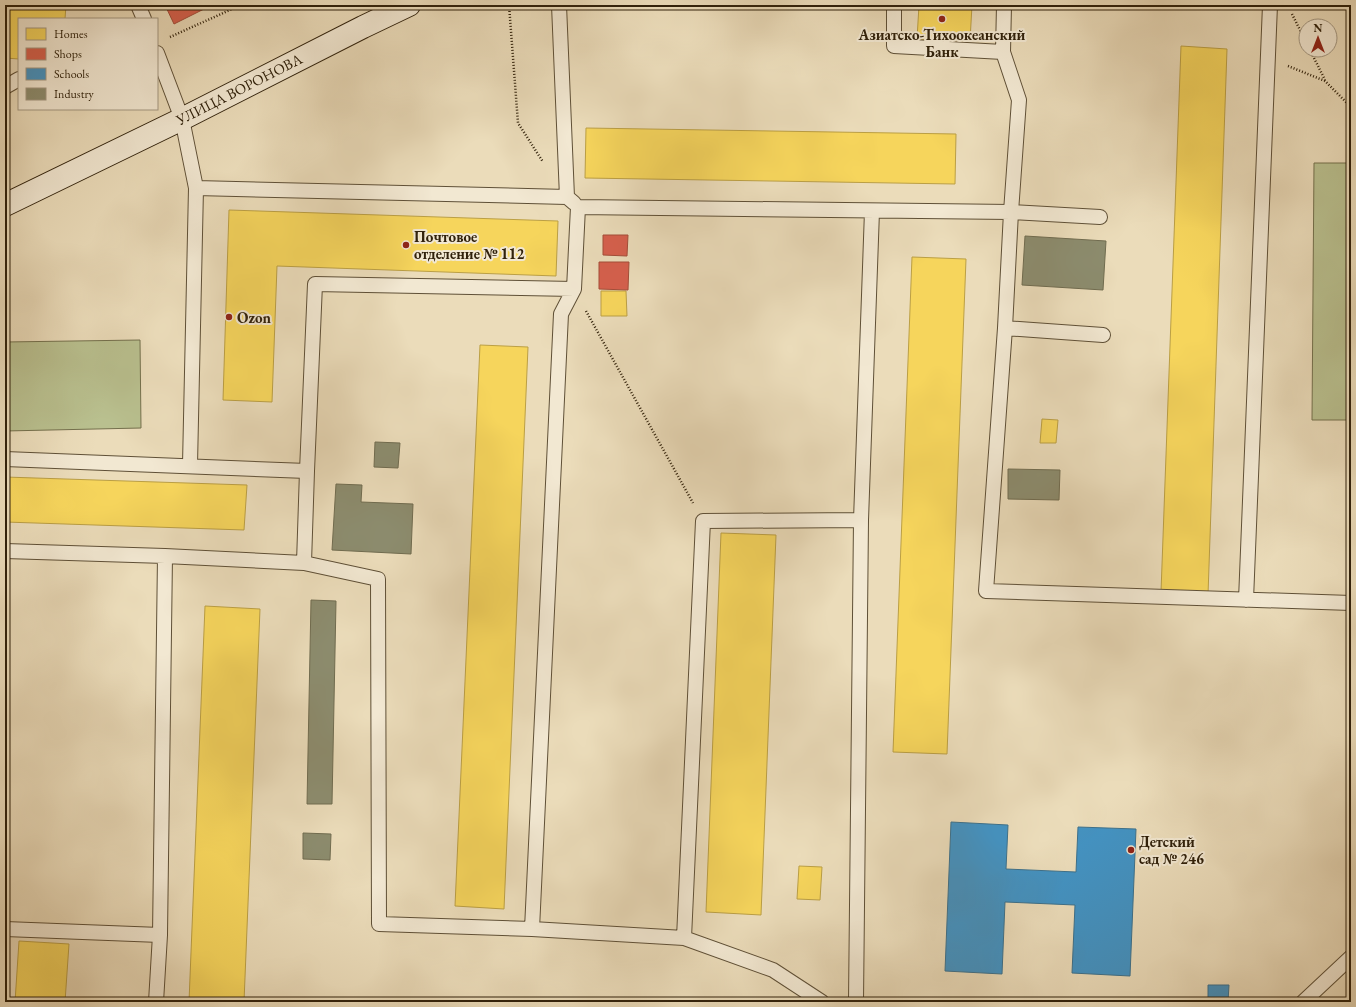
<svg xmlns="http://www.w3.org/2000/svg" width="1356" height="1007" font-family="'EB Garamond',serif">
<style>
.green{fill:#b9c08f;stroke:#74704d}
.homes{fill:#f6d55c;stroke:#bb9f44}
.shops{fill:#d6604d;stroke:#a44d39}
.schools{fill:#4393c3;stroke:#3d718c}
.industry{fill:#8c8c6e;stroke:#706c50}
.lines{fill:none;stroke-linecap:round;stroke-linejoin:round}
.service-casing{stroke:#5f5037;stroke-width:16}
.secondary-casing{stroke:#30210b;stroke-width:24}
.path{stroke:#30210b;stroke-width:2.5;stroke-dasharray:1 2;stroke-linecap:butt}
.service{stroke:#f2e8d2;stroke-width:14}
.secondary{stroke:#f2e8d2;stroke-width:22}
.poi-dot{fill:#8f2418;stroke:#f2e8d2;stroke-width:1.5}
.labels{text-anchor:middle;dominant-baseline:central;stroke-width:4;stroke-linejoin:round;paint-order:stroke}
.poi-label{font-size:15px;font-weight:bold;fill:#30210b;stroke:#f2e8d2;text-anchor:start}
.street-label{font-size:15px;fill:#30210b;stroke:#f2e8d2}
</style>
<rect width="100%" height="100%" fill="#ebdcba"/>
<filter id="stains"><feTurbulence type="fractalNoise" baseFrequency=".005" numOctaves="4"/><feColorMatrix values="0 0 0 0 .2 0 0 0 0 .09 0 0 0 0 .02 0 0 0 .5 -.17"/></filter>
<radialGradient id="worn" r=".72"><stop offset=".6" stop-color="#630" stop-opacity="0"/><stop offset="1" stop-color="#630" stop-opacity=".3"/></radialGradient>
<!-- green -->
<path class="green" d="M1314 163H1351V420H1312Z
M140 340 141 428 5 431V342Z"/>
<!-- homes -->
<path class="homes" d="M5 5H66L65 19H19V59L5 58Z
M919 5H972L970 41 917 39Z
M1181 46 1227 49 1208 595 1161 592Z
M586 128 956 134 955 184 585 178Z
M229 210 558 221 556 276 277 266 272 402 223 400Z
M912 257 966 259 947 754 893 752Z
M601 291H626L627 316H601Z
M480 345 528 347 504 909 455 906Z
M1042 419 1058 420 1056 443H1040Z
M5 477 247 485 244 530 5 522Z
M721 533 776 535 761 915 706 912Z
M205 606 260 609 244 1002H189Z
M799 866 822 867 820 900 797 899Z
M19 941 69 944 65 1002H15Z"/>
<!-- shops -->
<path class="shops" d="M165 5H212L174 24Z
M603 235H628L627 256 603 255Z
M599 262H629L628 290 599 289Z"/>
<!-- schools -->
<path class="schools" d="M951 822 1008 825 1006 869 1076 872 1078 827 1136 829 1130 976 1072 973 1075 905 1005 902 1002 974 945 971Z
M1208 985H1229L1228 1002H1208Z"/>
<!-- industry -->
<path class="industry" d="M1025 236 1106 241 1103 290 1022 285Z
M375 442 400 443 398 468 374 467Z
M1008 469 1060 470 1059 500 1008 499Z
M336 484 362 485 361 502 413 504 411 554 332 550Z
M311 600 336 601 332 804H307Z
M303 833 331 834 330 860 303 859Z"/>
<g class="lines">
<!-- service casing -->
<g class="service-casing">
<path id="service" d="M138 5 144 19
M559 5 567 197 574 203
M894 5V46L1003 52
M157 53 182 119 196 188
M5 87 19 79
M1100 217 1011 212 1005 328 986 591 1351 603
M1005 328 1103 335
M5 459 307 471
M190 465 196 188 567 197
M5 551 165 556 304 563 307 471 315 284 574 289 578 207 1011 212 1019 100 1003 52 1004 5
M304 563 378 579 379 924 532 929 684 938 773 970 822 1002
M1246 600 1270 5
M5 929 160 935
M532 929 561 314 574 289
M684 938 703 521 861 520
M156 1002 160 935 165 556
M856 1002 861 520 872 211
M1303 1002 1351 957"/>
</g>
<!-- secondary casing -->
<g class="secondary-casing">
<path id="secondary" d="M5 205 182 119 363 27 409 5"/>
</g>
<!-- path -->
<path class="path" d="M509 5 518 123 543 162
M1292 14 1306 42
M170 37 241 5
M1310 50 1325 80
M1288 66 1325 81 1351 107
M586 311 693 503"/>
<!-- service -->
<use href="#service" class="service"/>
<!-- secondary -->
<use href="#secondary" class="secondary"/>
</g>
<!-- markers -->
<g class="poi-dot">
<circle cx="942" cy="19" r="4"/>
<circle cx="406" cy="245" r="4"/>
<circle cx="229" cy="317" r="4"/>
<circle cx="1131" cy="850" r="4"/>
</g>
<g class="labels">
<!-- poi labels -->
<g class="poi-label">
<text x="942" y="34" text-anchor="middle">Азиатско-Тихоокеанский<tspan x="942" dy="17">Банк</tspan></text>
<text x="414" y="236">Почтовое<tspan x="414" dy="17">отделение № 112</tspan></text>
<text x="237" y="317">Ozon</text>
<text x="1139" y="841">Детский<tspan x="1139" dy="17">сад № 246</tspan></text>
</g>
<!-- street labels -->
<g class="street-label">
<text transform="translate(239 89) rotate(-27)">УЛИЦА ВОРОНОВА</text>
</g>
</g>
<!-- margin -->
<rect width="1356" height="1007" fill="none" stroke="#ebdcba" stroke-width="20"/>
<rect x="6" y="6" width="1344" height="995" fill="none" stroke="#30210b" stroke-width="2"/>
<rect x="10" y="10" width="1336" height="987" fill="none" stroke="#30210b"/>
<!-- legend -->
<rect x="18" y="18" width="140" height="92" fill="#f2e8d2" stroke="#a49882"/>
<rect x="26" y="28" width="20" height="12" fill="#f6d55c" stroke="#a49882"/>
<text x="54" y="38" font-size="12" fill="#30210b">Homes</text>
<rect x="26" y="48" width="20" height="12" fill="#d6604d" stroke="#a49882"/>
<text x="54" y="58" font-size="12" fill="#30210b">Shops</text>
<rect x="26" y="68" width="20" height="12" fill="#4393c3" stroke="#a49882"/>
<text x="54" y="78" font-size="12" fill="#30210b">Schools</text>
<rect x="26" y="88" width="20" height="12" fill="#8c8c6e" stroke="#a49882"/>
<text x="54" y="98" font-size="12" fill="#30210b">Industry</text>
<!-- north arrow -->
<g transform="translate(1318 38)"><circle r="19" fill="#f2e8d2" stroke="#a49882"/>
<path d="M0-3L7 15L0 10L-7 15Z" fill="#8f2418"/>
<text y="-6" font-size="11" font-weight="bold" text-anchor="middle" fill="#30210b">N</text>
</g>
<rect width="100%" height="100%" filter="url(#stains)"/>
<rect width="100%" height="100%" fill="url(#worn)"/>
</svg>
